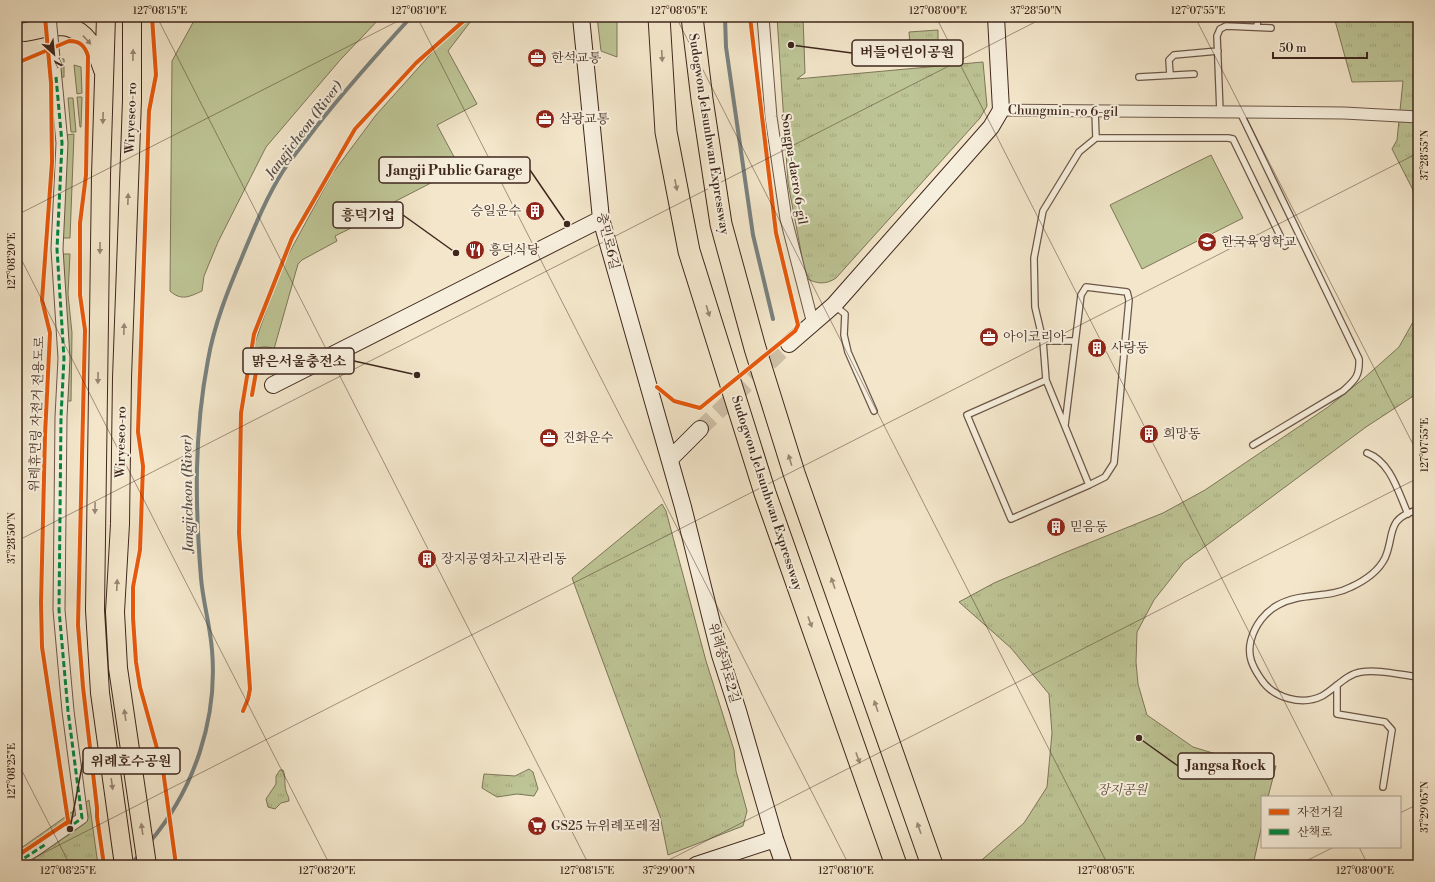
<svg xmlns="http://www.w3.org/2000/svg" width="1435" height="882" font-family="'Libre Bodoni','Noto Serif KR',serif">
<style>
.green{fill:#bdc495;stroke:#7e7659}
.park{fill:url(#park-tufts);stroke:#7e7659}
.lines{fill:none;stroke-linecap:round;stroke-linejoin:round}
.stream{stroke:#79817f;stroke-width:4}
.secondary-tunnel{stroke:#cfc0a7;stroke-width:16;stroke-dasharray:16 8;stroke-linecap:butt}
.lane-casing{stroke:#6c5748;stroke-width:8}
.street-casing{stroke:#6c5748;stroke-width:13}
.secondary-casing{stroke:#3f271d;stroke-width:18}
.primary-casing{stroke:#3f271d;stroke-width:20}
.highway-casing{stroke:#3f271d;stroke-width:23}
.lane{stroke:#f7efdd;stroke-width:5.5}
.street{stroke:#f7efdd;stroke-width:11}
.secondary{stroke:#f7efdd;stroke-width:16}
.primary{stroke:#f3e6ca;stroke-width:18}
.highway{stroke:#f3e6ca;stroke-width:21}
.street-bridge-casing{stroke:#6c5748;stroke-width:13;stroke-linecap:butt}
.street-bridge{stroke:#f7efdd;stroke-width:11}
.quiet{stroke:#00873e;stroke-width:3;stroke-dasharray:6 3;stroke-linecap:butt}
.cycleway-casing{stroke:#f7efdd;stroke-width:6}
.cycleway{stroke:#e8590c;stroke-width:4}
.oneway{fill:#998674}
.ticks{fill:none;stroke:#3f271d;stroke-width:1;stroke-opacity:0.45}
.labels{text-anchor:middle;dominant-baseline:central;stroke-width:4;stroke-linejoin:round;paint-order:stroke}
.poi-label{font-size:13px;fill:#3f271d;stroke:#f7efdd;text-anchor:start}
.street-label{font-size:13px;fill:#3f271d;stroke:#f7efdd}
.park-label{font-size:13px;font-style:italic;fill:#5e4e3b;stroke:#f7efdd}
.water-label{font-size:14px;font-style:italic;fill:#574c46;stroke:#f7efdd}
.leader{fill:none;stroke:#3f271d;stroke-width:1.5}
.callout-dot{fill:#3f271d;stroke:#f7efdd;stroke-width:1.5}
.callout{fill:#f7efdd;stroke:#3f271d;stroke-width:1.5}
.callout-label{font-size:14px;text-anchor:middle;font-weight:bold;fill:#3f271d}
.neatline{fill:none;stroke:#3f271d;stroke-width:1.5}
.ticks-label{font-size:10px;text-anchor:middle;fill:#3f271d}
</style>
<defs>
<pattern id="park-tufts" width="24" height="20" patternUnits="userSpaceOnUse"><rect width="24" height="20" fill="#bdc495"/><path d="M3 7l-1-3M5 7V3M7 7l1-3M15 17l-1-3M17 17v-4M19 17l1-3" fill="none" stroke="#a4a880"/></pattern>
</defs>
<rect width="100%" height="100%" fill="#f3e6ca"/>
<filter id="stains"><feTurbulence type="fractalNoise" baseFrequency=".005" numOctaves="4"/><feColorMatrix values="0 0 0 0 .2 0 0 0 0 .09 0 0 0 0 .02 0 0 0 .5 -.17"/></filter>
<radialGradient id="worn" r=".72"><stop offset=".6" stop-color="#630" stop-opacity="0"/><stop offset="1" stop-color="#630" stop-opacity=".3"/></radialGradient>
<!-- green -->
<path class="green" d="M196 17H381L341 59 266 147 218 242 204 276 202 291C189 297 181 301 170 291L172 61Z
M464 17H479L471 21 448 51 477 104 437 125 460 168 394 202 398 205 335 236 337 241 302 260 298 264 274 349C265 345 260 347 252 351L281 268 332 174 376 115Z
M597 17H617V57L601 51Z
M58 58 64 59V77H59Z
M74 65 81 67 82 93 77 94Z
M77 97H82L81 127H80Z
M68 98H73L76 132H71Z
M74 134 70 238H60L66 135Z
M1211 155 1243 218 1142 269 1110 205Z
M60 254H70L68 294 72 333 71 401H64Z"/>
<!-- park -->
<path class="park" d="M777 17H803L805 73 797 79 983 62 987 106 980 118 836 278C826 285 816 284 806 278L788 183Z
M1334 17H1418V92L1414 132 1418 133V205L1412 188 1392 149 1397 140 1403 81 1352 82Z
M938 30V60L929 61 926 57 911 58 909 32Z
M1418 313V393L1366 427 1184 562 1154 600 1137 632 1136 662 1138 684 1147 715 1193 747 1226 757 1276 766 1268 797H1262V825L1253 865H976L1024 823 1047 787 1052 733 1049 694 1011 648 959 602 994 583 1064 553 1163 513 1205 490 1328 407 1363 379 1399 347Z
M662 504 666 511 706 661 734 750 736 771 747 811 743 826 668 855 660 816 572 578Z
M529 769 533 772 538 789 534 796 517 794 497 797 482 788 484 774 515 776Z
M280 770H283C286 777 284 784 286 791 287 795 289 796 289 801L281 803 275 809 268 807 266 799 276 784V776Z
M89 800 98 865H17V851Z"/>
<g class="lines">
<!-- stream -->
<path class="stream" d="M725 17 726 47 753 235 773 319
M149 843C194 790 218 719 212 650 210 625 203 602 201 578 195 504 194 433 208 360 214 325 228 290 242 257 254 228 266 198 283 171 293 156 305 142 316 127 346 89 378 53 411 17
M131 865 139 855"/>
<!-- secondary-tunnel -->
<path class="secondary-tunnel" d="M700 429 789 344"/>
<!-- lane casing -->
<g class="lane-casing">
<path id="lane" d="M1257 27 1258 17
M1170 75 1169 60 1174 55 1218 51
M1139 77 1194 74
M1095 111 1096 138
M1220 112 1217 36 1220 29 1226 26 1271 28
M1240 112 1359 359C1360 376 1355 380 1343 391L1253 445
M835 306 845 314 844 335 848 352 874 411
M1043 341H1075
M1046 380 967 415 1011 519 1089 485 1046 380 1043 341 1035 307 1034 258 1043 211 1079 152 1096 138H1228L1233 139 1285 246
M1065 425 1081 295 1086 287 1127 292 1129 300 1114 463 1105 477 1089 485
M1367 453C1391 462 1398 492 1408 514
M1418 510C1385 518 1395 536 1385 558 1378 572 1364 581 1351 587 1328 599 1301 592 1278 605 1265 612 1255 625 1251 640 1247 655 1252 666 1261 679 1273 698 1302 706 1322 696 1335 689 1346 674 1361 672 1379 669 1400 675 1418 677
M1337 685V714L1385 722 1392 730 1383 787"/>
</g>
<!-- street casing -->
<g class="street-casing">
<path id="street" d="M763 17 771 117 786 219 813 324
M1001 110 1344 113 1418 117
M17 863 82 818 68 711 59 610 61 417 64 358 57 249 62 143 54 58"/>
</g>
<!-- secondary casing -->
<g class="secondary-casing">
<path id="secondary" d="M581 17 601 219 683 507 720 655 738 711 775 839 784 865
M789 344 834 305 991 127 1001 110 996 17
M273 385 601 219
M670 459 700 429
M696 865 775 839"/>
</g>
<!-- primary casing -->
<g class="primary-casing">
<path id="primary" d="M106 17 101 175 95 610 100 693 124 865
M132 17V100L122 378 120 524 115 612 118 668 147 865
M25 32C36 30 50 26 61 26 86 27 97 51 103 70"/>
</g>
<!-- highway casing -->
<g class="highway-casing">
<path id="highway" d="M659 17 666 132 689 251 765 493 896 865
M692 17 702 99 721 224 755 348 794 473 932 865"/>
</g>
<!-- lane -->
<use href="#lane" class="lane"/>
<!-- street -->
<use href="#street" class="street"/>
<!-- secondary -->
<use href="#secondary" class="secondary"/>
<!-- primary -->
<use href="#primary" class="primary"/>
<!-- highway -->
<use href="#highway" class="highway"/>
<!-- street-bridge casing -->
<g class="street-bridge-casing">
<path id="street-bridge" d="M50 17 54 58"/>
</g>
<!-- street-bridge -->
<use href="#street-bridge" class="street-bridge"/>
<!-- quiet -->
<path class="quiet" d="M56 77 62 143 57 249 64 358 61 417 59 610 68 711 82 818 67 829
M17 863 46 844"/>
<!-- cycleway casing -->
<g class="cycleway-casing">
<path id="cycleway" d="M45 17 51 83 52 162 42 300 50 333 45 435 41 603 42 647 69 827
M152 17 156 75 149 111 138 432 143 466 140 550 133 587V618L136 662 140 687 163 770 176 865
M17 63 69 41C80 41 85 46 88 56L86 175 80 223V295L85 330 78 625 83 687 97 808V817L104 865
M657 387 674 401 700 408 795 331 798 325 776 233 750 17
M252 395 259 355 263 352 265 354 262 373
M243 711 248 699 250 689 239 533 241 413 254 334 292 238 355 129 416 63 468 17
M17 856 69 821"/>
</g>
<!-- cycleway -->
<use href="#cycleway" class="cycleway"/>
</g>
<!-- one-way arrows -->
<defs><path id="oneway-solid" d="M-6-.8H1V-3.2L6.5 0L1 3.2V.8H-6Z"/></defs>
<g class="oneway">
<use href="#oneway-solid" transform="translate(87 40) rotate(47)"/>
<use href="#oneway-solid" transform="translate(133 55) rotate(-89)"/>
<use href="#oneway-solid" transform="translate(662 56) rotate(87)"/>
<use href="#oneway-solid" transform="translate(103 118) rotate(92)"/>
<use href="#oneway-solid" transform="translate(676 185) rotate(79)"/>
<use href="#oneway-solid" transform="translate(128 199) rotate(-88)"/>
<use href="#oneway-solid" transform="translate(100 248) rotate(91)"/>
<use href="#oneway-solid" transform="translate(708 311) rotate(73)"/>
<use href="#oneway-solid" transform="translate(124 329) rotate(-88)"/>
<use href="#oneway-solid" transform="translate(98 378) rotate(91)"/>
<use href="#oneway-solid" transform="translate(790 460) rotate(-107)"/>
<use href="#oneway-solid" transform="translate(95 508) rotate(91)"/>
<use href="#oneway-solid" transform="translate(833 583) rotate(-109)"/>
<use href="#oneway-solid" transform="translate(117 585) rotate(-87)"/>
<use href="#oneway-solid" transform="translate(810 622) rotate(70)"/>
<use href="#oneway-solid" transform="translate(876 706) rotate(-109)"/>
<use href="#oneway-solid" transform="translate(125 715) rotate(-98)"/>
<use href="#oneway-solid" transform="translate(858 758) rotate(70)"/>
<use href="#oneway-solid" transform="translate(112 784) rotate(82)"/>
<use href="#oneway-solid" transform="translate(919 828) rotate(-109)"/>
<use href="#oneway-solid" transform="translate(142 829) rotate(-98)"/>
</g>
<!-- ticks -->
<path class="ticks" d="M157 17 589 865M417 17 849 865M676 17 1108 865M936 17 1333 797M1195 17 1418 454M17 215 406 17M17 251 330 865M17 541 1045 17M17 761 70 865M1400 813 1418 804M1359 847 1368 865M20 865 1418 153M659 865 1418 478M1298 865 1334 847"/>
<!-- icons -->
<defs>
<g id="office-disc" transform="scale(1)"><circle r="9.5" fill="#8f2418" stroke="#f7efdd"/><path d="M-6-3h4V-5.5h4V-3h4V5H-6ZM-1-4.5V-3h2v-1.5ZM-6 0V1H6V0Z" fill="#fff"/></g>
<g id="building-disc" transform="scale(1)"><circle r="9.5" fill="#8f2418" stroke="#f7efdd"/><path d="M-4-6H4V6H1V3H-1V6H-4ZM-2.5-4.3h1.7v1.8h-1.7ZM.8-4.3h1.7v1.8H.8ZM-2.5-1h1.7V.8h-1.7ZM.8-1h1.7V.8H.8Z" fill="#fff"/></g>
<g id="school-disc" transform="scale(1)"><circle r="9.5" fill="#8f2418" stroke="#f7efdd"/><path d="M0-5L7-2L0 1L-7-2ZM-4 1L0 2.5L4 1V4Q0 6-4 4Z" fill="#fff"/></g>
<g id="restaurant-disc" transform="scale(1)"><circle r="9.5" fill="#8f2418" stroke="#f7efdd"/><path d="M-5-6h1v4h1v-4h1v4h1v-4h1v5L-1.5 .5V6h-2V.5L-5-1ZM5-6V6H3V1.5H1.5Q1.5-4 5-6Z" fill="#fff"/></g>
<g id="supermarket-disc" transform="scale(1)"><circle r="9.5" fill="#8f2418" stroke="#f7efdd"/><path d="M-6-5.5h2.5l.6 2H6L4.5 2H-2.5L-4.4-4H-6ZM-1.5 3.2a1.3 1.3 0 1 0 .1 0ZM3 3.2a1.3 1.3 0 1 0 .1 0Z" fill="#fff"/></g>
</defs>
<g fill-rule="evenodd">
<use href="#office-disc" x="537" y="58"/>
<use href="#office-disc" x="545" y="119"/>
<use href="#building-disc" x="535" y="211"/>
<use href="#school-disc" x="1207" y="242"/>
<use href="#restaurant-disc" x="475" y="250"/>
<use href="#office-disc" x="989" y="337"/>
<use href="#building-disc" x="1097" y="348"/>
<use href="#building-disc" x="1149" y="434"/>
<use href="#office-disc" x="549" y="438"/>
<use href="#building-disc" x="1056" y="527"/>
<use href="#building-disc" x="427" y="559"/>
<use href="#supermarket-disc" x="537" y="826"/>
</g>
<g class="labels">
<!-- poi labels -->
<g class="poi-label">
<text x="551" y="58">한석교통</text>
<text x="559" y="119">삼광교통</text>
<text x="521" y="211" text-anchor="end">승일운수</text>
<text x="1221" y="242">한국육영학교</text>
<text x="489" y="250">흥덕식당</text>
<text x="1003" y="337">아이코리아</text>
<text x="1111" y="348">사랑동</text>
<text x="1163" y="434">희망동</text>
<text x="563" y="438">진화운수</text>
<text x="1070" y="527">믿음동</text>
<text x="441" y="559">장지공영차고지관리동</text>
<text x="551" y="826">GS25 뉴위례포레점</text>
</g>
<!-- street labels -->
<g class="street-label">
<text transform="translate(1063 111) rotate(1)">Chungmin-ro 6-gil</text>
<text transform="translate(131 118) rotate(-88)">Wiryeseo-ro</text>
<text transform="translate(709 134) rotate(81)">Sudogwon Je1sunhwan Expressway</text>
<text transform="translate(794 169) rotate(81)">Songpa-daero 6-gil</text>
<text transform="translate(608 241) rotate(76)">충민로6길</text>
<text transform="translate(37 414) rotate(-88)">위례휴먼링 자전거 전용도로</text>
<text transform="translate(121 442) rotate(-89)">Wiryeseo-ro</text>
<text transform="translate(767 493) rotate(72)">Sudogwon Je1sunhwan Expressway</text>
<text transform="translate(724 663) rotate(74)">위례송파로2길</text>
</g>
<!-- park labels -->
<g class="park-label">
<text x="1122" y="790">장지공원</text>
</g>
<!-- water labels -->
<g class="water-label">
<text transform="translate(304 130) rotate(-53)">Jangjicheon (River)</text>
<text transform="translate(188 494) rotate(-91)">Jangjicheon (River)</text>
</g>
</g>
<!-- callouts -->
<path class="leader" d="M791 45L852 53M567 224L530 170M456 253L403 215M417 375L354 361M70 829L83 761M1139 738L1178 766"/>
<g class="callout-dot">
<circle cx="791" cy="45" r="4"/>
<circle cx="567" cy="224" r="4"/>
<circle cx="456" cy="253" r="4"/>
<circle cx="417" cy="375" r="4"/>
<circle cx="70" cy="829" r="4"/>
<circle cx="1139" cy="738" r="4"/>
</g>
<g class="callout">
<rect x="852" y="40" width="111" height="26" rx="4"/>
<rect x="379" y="157" width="151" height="26" rx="4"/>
<rect x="333" y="202" width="70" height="26" rx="4"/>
<rect x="243" y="348" width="111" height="26" rx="4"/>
<rect x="83" y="748" width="97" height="26" rx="4"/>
<rect x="1178" y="753" width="96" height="26" rx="4"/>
</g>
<g class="callout-label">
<text x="907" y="57">버들어린이공원</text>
<text x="455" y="175">Jangji Public Garage</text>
<text x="368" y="220">흥덕기업</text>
<text x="299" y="366">맑은서울충전소</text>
<text x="131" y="766">위례호수공원</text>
<text x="1226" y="770">Jangsa Rock</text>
</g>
<!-- margin -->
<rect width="1435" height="882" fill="none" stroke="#f3e6ca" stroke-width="44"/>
<!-- legend -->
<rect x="1261" y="796" width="140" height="52" fill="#f7efdd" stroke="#ad9f90"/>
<rect x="1269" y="809" width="20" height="6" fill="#e8590c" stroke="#ad9f90"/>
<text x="1297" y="816" font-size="12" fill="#3f271d">자전거길</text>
<rect x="1269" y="829" width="20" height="6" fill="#00873e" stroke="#ad9f90"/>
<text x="1297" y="836" font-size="12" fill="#3f271d">산책로</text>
<!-- north arrow -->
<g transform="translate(54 54) rotate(153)" stroke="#f7efdd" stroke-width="3" paint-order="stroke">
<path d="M0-3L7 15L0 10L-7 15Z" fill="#3f271d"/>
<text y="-6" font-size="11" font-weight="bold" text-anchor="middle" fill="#3f271d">N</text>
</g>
<!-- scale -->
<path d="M1273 52v6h94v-6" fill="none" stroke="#3f271d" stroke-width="2"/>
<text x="1279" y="52" font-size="12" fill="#3f271d" stroke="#f7efdd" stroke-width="3" paint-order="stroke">50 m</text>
<rect x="22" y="22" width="1391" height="838" class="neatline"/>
<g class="ticks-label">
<text x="160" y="14">127°08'15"E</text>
<text x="419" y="14">127°08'10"E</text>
<text x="679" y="14">127°08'05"E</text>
<text x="938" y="14">127°08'00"E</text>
<text x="1036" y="14">37°28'50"N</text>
<text x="1198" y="14">127°07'55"E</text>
<text transform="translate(1424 155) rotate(-90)" y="4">37°28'55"N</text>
<text transform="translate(11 261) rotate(-90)" y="4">127°08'20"E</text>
<text transform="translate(1424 445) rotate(-90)" y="4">127°07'55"E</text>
<text transform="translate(11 538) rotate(-90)" y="4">37°28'50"N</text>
<text transform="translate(11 771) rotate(-90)" y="4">127°08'25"E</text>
<text transform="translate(1424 807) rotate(-90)" y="4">37°29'05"N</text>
<text x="68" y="874">127°08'25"E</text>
<text x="327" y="874">127°08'20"E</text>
<text x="587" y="874">127°08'15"E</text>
<text x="669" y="874">37°29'00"N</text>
<text x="846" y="874">127°08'10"E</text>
<text x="1106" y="874">127°08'05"E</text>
<text x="1365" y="874">127°08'00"E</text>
</g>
<rect width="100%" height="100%" filter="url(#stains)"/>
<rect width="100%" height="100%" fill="url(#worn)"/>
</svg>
